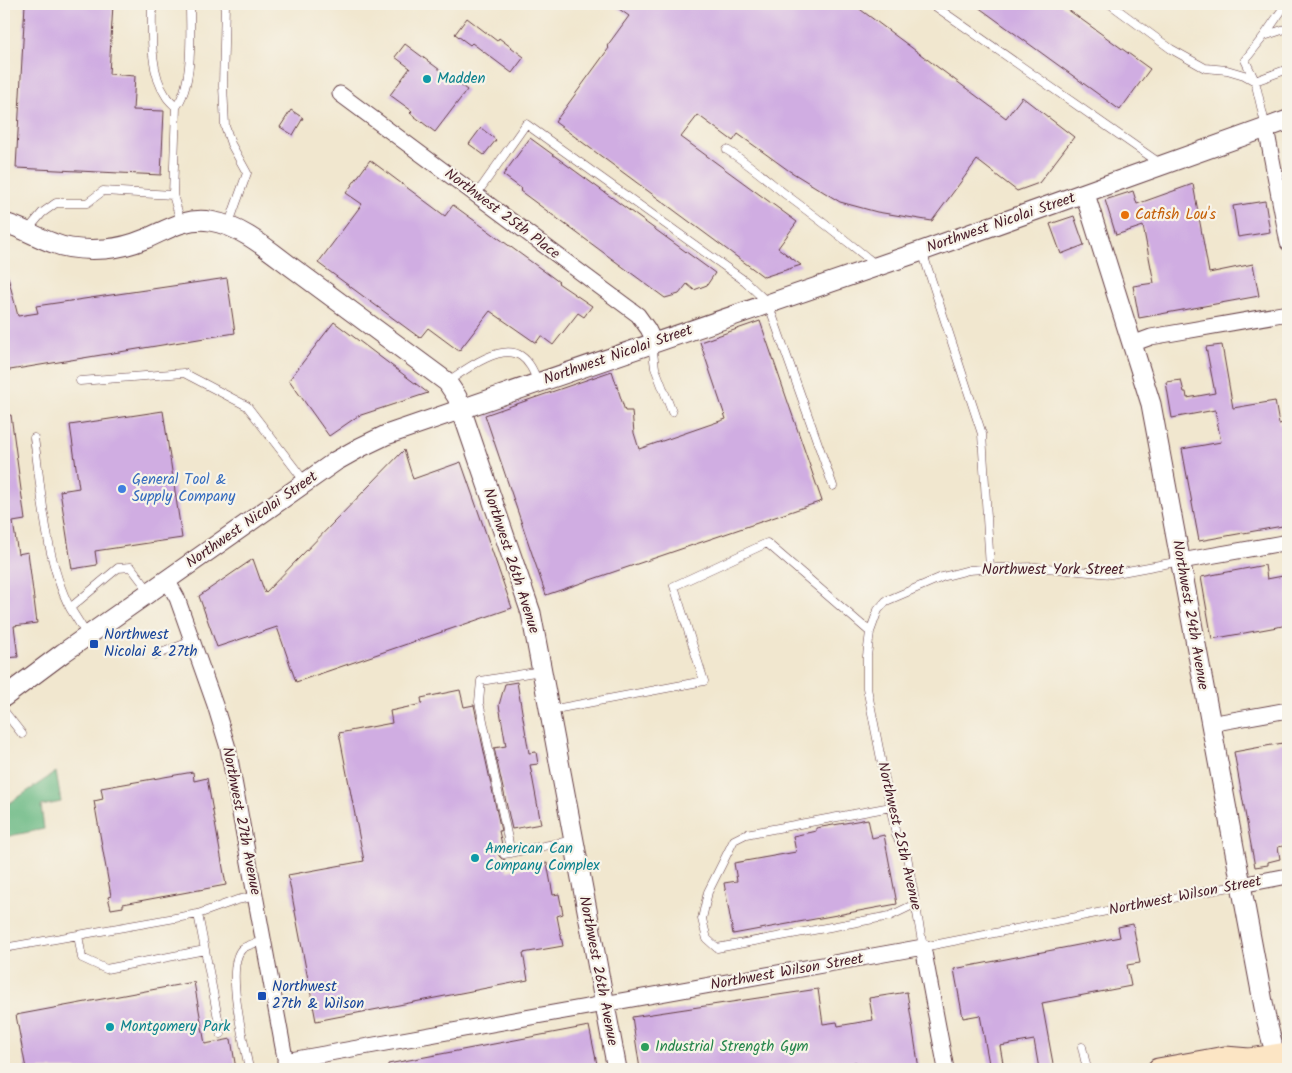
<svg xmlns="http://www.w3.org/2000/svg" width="1292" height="1073" font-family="Kalam,sans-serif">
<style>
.forest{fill:#6ab984;stroke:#5a6c58}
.building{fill:#d0ade2}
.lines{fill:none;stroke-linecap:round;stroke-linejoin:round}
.service-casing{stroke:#633d44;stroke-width:9}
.minor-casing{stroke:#633d44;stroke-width:17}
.tertiary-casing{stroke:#633d44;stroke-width:21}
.secondary-casing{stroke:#633d44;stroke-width:23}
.service{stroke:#fff;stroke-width:8}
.minor{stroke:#fff;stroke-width:15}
.tertiary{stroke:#fff;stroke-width:19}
.secondary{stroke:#fce5c4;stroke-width:21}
.culture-dot{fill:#0f9aa8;stroke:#f7f3e8;stroke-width:2}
.food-dot{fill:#e8710a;stroke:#f7f3e8;stroke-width:2}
.shop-dot{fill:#3f7fe0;stroke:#f7f3e8;stroke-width:2}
.transit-dot{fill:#1a4fb4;stroke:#f7f3e8;stroke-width:2}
.leisure-dot{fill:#2e9e5b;stroke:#f7f3e8;stroke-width:2}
.labels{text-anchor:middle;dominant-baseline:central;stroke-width:4.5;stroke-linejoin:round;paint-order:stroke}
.culture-label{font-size:15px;fill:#0d838f;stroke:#f7f3e8;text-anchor:start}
.street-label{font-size:15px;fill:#4a1f2b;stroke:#f7f3e8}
.food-label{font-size:15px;fill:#c56008;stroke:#f7f3e8;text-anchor:start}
.shop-label{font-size:15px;fill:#366cbe;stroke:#f7f3e8;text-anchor:start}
.transit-label{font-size:15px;fill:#164399;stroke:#f7f3e8;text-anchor:start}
.leisure-label{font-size:15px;fill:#27864d;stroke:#f7f3e8;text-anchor:start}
</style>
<rect width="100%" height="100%" fill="#f7f3e8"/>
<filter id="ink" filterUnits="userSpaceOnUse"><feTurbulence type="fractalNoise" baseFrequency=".02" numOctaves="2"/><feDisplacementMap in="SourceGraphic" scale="10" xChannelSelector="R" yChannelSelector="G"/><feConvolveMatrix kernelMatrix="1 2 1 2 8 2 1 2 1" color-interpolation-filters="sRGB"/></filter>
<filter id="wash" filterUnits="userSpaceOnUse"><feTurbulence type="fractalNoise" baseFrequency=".0096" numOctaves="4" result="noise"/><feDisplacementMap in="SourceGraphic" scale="20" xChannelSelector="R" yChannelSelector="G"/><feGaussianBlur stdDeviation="1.12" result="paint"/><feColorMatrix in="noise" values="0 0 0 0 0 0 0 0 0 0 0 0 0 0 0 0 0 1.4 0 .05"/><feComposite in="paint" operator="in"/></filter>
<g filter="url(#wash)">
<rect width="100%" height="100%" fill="#f1e7cf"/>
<!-- forest -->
<path class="forest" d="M56 772 61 802 41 806 44 829 4 837V807Z"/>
<g id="blocks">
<!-- building -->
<path class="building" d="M25 4H113L109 74 135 76 133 110 164 111 161 175 16 168Z
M612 4H853L1006 118 1022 97 1074 137 1039 183 1017 191 977 160 932 221 877 212 840 202 788 170 738 134 733 141 698 115 681 137 797 222 778 248 801 265 764 277 555 122 609 48 607 46 629 16Z
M974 4H1060L1150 69 1120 110Z
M467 18 497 41 499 38 524 57 512 73 472 43 470 45 455 34Z
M405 44 467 90 435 132 410 113 412 111 390 95 410 68 395 57Z
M291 110 303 118 293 135 280 127Z
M481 128 496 140 484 155 469 144Z
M530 138 715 273 707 285 694 290 687 284 679 294 665 298 520 191 522 189 503 175Z
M370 160 445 216 453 205 559 282 558 283 592 306 584 317 578 313 553 345 541 336 536 343 490 311 459 351 428 328 420 338 318 263 362 204 346 193Z
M1193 184 1209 273 1253 264 1259 296 1139 318 1133 286 1154 283 1143 226 1116 235 1105 200 1133 191 1137 204Z
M1265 201 1270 232 1238 237 1233 206Z
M1074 216 1084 245 1061 254 1050 224Z
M8 277 18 316 38 313 36 306 227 278 235 333 4 371V278Z
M760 321 822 501 546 595 485 415 612 371 625 411H632L634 433 639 449 726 419 700 342Z
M334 322 428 393 358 416 329 436 289 380Z
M1222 345 1233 408 1275 401 1279 424 1288 422V525L1199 541 1182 449 1221 442 1215 410 1172 418 1166 382 1181 380 1184 392H1186L1187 398 1215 393 1206 347Z
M163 411 182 538 95 551 97 565 72 569 60 491 79 488 70 425Z
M11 415 25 520 13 522 18 554 28 552 37 623 14 626 18 657 4 658V416Z
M404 450 413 479 461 462 512 608 296 682 277 627 217 647 199 596 253 559 265 593Z
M1265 565 1267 579 1288 575V625L1212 639 1201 577Z
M517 682 529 753 536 752 538 764 530 765 541 824 512 829 494 748 506 746 499 705 505 684Z
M460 690 464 707 474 705 501 831H499L503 849 499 852V856L502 859 505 860 507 871 547 863 553 895 559 894 563 914 557 916 563 946 523 953 528 980 316 1021 288 875 364 861 339 733 392 723 390 711 422 704 421 698Z
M1288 742V845L1278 847 1280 859 1268 862V865L1255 867 1234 752Z
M193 772 194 781 207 778 226 885 123 904V907L111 909 108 897 111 896 94 801 103 799 101 788Z
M868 819 872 838 884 835 897 904 733 934 724 883 737 881 734 863 796 852 793 836 816 831V828Z
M1133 924 1140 963 1127 965 1131 986 1042 1003 1054 1069H1039L1034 1040 1000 1046 1004 1069H990L980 1015 963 1018 954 969 1120 937 1118 927Z
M194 982 205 1044 231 1039 236 1069H26L16 1015Z
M818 989 823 1024 837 1022 838 1026 873 1020 869 998 907 992 919 1069H857L856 1062 830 1066 831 1069H640L632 1017Z
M589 1026 598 1069H388V1064Z"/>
</g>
</g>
<g filter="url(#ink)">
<use href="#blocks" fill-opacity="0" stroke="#633d44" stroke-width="1"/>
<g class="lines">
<!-- service casing -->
<g class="service-casing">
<path id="service" d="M152 4C152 31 149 72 166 96 168 100 173 104 176 107
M225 4 223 86 225 126 231 144 247 173 228 226
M932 4 1161 164
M1110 4 1171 49 1205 68 1227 70 1244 75 1255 81 1288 69
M1264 36 1286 4
M1266 128 1255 81 1245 60 1264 36 1288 28
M727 150C748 163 766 179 785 194 816 217 846 240 876 265
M173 195 176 107C194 84 190 32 190 4
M476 195 526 124 745 281 768 303 833 486
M27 231 42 213 56 203H87L103 191 173 195 181 222
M922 251 982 434 990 568
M652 344 655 368 672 412
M80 381 184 373 247 406 306 483
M447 382C463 371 501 342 521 356 530 362 534 373 538 382
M34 438C42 492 45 560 70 608
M1181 561 1111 574 1036 567 997 568 969 570 942 577 886 601 878 610 870 632 867 656V688L896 835 907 856 923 947 1240 885
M87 635 70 608 118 568 131 567 150 592
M156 655 192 641
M550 710 704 681 674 586 767 543 870 632
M4 711 22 734
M891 807 746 834 734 840 708 892 702 919 707 939 717 948 890 916 915 904
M511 853 479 702 481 681 541 671
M504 854 574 840
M78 935 82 958 106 969 205 950 198 914
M4 948 198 914 237 900 256 896
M205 950 221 1034
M1082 1047 1087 1069
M249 1069C245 1045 224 967 242 949 248 944 257 943 264 941"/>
</g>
<!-- minor casing -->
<g class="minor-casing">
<path id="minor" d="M340 94 638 315 648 329 655 343
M1266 128 1288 243
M1132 344 1151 337 1288 313
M1181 561 1288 542
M167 580 177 598 215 705 228 748 287 1069
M1210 724 1288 710
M1241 885 1288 876
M1282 1054 1286 1069
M285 1061 923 947 946 1069"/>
</g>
<!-- tertiary casing -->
<g class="tertiary-casing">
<path id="tertiary" d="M1085 194 1151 404 1266 1018 1272 1042
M4 223C21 227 36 237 53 243 69 250 88 250 105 249 118 248 133 244 145 239 167 230 185 217 210 221 244 226 274 255 301 274 350 310 398 346 447 382L457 397 531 613 617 1069
M4 697 63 653 336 461 361 447 386 435 922 251 1288 120"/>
</g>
<!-- secondary casing -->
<g class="secondary-casing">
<path id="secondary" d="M1158 1069 1225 1057 1249 1059 1288 1053"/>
</g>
<!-- service -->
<use href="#service" class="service"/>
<!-- minor -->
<use href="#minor" class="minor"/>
<!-- tertiary -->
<use href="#tertiary" class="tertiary"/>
<!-- secondary -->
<use href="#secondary" class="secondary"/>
</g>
</g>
<!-- markers -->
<g class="culture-dot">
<circle cx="427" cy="79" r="5"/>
<circle cx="475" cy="858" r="5"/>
<circle cx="110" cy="1027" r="5"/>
</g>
<circle class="food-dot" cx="1125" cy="215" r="5"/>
<circle class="shop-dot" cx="122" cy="489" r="5"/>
<g class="transit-dot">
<rect x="89" y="639" width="10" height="10" rx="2.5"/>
<rect x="257" y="991" width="10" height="10" rx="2.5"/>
</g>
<circle class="leisure-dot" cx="645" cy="1047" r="5"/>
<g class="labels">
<!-- culture labels -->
<g class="culture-label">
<text x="437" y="79">Madden</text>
<text x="485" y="849">American Can<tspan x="485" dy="17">Company Complex</tspan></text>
<text x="120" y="1027">Montgomery Park</text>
</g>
<!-- street labels -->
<g class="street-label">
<text transform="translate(502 214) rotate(37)">Northwest 25th Place</text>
<text transform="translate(1001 223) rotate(-19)">Northwest Nicolai Street</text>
<text transform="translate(618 355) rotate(-19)">Northwest Nicolai Street</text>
<text transform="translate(252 520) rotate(-35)">Northwest Nicolai Street</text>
<text transform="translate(511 561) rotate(72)">Northwest 26th Avenue</text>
<text x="1053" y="570">Northwest York Street</text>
<text transform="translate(1190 615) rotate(80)">Northwest 24th Avenue</text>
<text transform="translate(241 821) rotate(79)">Northwest 27th Avenue</text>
<text transform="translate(899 836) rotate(77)">Northwest 25th Avenue</text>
<text transform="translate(1185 896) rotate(-11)">Northwest Wilson Street</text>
<text transform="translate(598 971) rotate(79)">Northwest 26th Avenue</text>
<text transform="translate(787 972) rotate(-10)">Northwest Wilson Street</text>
</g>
<!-- food labels -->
<g class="food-label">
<text x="1135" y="215">Catfish Lou's</text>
</g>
<!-- shop labels -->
<g class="shop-label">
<text x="132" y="480">General Tool &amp;<tspan x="132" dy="17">Supply Company</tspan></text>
</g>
<!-- transit labels -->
<g class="transit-label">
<text x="104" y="635">Northwest<tspan x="104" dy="17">Nicolai &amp; 27th</tspan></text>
<text x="272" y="987">Northwest<tspan x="272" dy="17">27th &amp; Wilson</tspan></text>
</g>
<!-- leisure labels -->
<g class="leisure-label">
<text x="655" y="1047">Industrial Strength Gym</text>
</g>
</g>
<!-- margin -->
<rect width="1292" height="1073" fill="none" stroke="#f7f3e8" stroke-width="20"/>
</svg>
